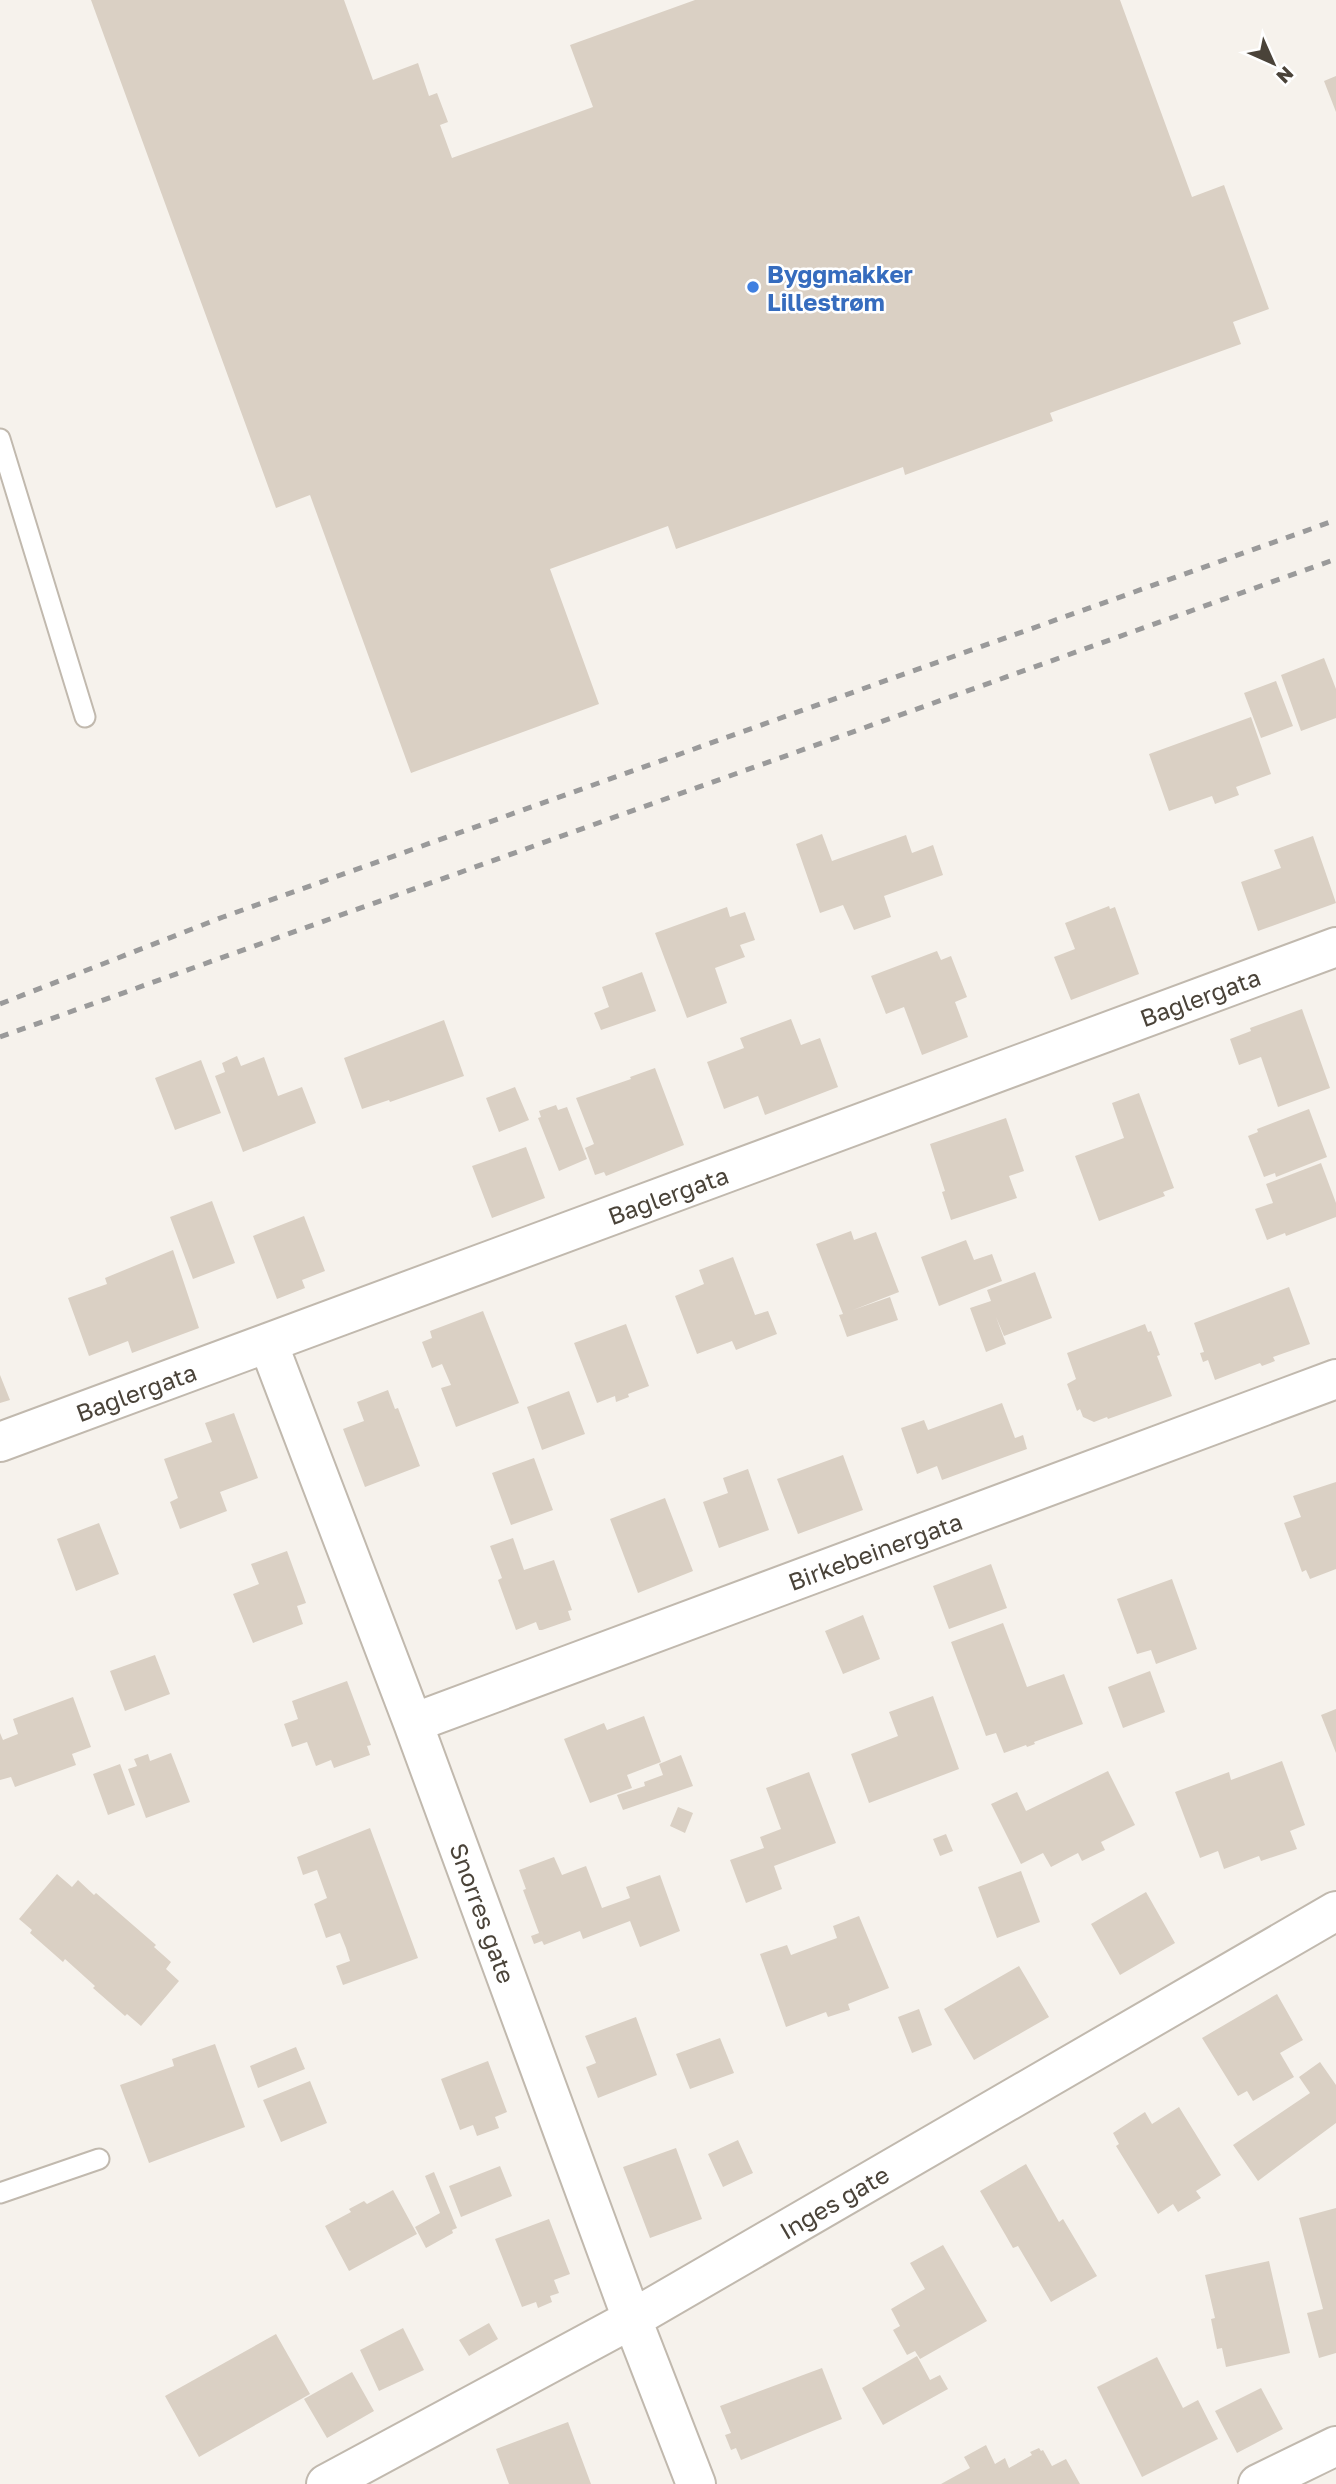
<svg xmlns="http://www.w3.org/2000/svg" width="1336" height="2484" font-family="'Golos Text',sans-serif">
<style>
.building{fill:#dad0c4}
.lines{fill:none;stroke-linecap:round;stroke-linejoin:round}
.lane-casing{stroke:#c1b9ae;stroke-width:23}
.street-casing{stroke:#c1b9ae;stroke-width:42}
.lane{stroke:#fff;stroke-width:19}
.street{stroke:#fff;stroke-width:38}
.rail{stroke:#9a9a9a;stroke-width:5;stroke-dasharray:9 9;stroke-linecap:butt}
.shop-dot{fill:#3f7fe0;stroke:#fff;stroke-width:2.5}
.labels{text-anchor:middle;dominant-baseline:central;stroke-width:5;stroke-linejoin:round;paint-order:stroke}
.shop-label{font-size:24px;font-weight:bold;fill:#366cbe;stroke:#fff;text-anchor:start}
.street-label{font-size:24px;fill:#4a4339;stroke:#fff}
</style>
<rect width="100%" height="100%" fill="#f6f2ec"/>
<!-- building -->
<path class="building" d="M91 0H344L373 80 418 63 429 96 437 93 448 122 440 125 452 158 593 107 570 45 695 0H1120L1192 197 1224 185 1269 309 1233 322 1241 344 1050 413 1053 421 905 475 903 467 676 549 668 526 550 569 599 704 411 773 310 495 276 508Z
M1336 76V112L1324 81Z
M1324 658 1336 689V718L1301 731 1281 675Z
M1276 681 1293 726 1261 738 1244 693Z
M1251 717 1271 774 1236 787 1239 795 1215 804 1212 796 1169 811 1149 754Z
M822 834 832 861 906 835 912 853 933 845 943 875 884 896 891 917 854 930 843 905 820 913 796 844Z
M1313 836 1336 903 1258 931 1241 882 1281 868 1274 850Z
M1109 906 1110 909 1115 907 1139 974 1071 1000 1054 957 1075 949 1065 923Z
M727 907 730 917 745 912 755 940 740 945 745 957 715 968 727 1003 687 1018 655 933Z
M937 951 941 960 951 956 967 997 955 1002 968 1037 922 1055 904 1007 886 1014 871 976Z
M642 972 656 1011 601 1030 594 1013 609 1007 602 987Z
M1302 1009 1330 1088 1278 1107 1261 1057 1239 1065 1230 1039 1251 1031 1250 1028Z
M791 1019 801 1045 820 1038 838 1087 765 1115 758 1096 724 1109 707 1062 744 1048 740 1038Z
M444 1020 464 1076 390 1102 389 1100 362 1109 344 1058Z
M237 1056 241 1066 264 1057 278 1096 302 1087 316 1123 243 1152 215 1076 225 1072 222 1063Z
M201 1060 221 1113 175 1130 155 1078Z
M655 1068 684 1145 606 1176 604 1172 595 1175 585 1148 594 1144 576 1098 631 1079 630 1077Z
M515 1087 529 1120 499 1132 486 1098Z
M1139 1093 1174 1188 1163 1192 1165 1196 1099 1221 1075 1156 1124 1138 1112 1103Z
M556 1105 558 1110 567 1107 587 1159 559 1171 538 1118 541 1117 539 1111Z
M1309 1109 1327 1157 1276 1177 1275 1173 1264 1177 1248 1136 1258 1132 1257 1129Z
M1006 1118 1024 1171 1009 1176 1017 1198 951 1220 942 1192 945 1191 930 1144Z
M526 1147 545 1198 492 1218 472 1166Z
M1321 1163 1336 1203V1217L1286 1236 1285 1233 1267 1240 1255 1209 1273 1203 1266 1184Z
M212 1201 235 1263 193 1279 170 1217Z
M304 1216 325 1271 302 1280 305 1288 277 1299 253 1236Z
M851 1231 854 1240 876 1232 899 1292 853 1310 890 1297 898 1320 847 1337 839 1315 843 1314 816 1244Z
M966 1240 974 1260 992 1254 1002 1281 939 1306 921 1257Z
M173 1250 199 1328 132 1353 128 1341 89 1356 68 1298 107 1284 105 1278Z
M733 1257 755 1315 768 1311 777 1334 736 1350 732 1341 697 1354 675 1296 704 1284 699 1270Z
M1035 1272 1052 1318 1004 1336 996 1317 1006 1344 986 1352 970 1308 991 1301 987 1290Z
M1289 1287 1310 1344 1273 1357 1275 1361 1262 1366 1260 1363 1215 1380 1208 1360 1203 1362 1200 1353 1204 1352 1194 1323Z
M483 1311 519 1403 456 1427 441 1388 451 1385 442 1364 432 1368 422 1342 432 1338 430 1331Z
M626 1324 649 1386 628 1394 629 1397 616 1402 615 1396 597 1403 574 1343Z
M1145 1324 1148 1332 1151 1331 1160 1355 1157 1356 1172 1396 1108 1419 1107 1417 1094 1422 1083 1417 1080 1409 1077 1411 1067 1384 1076 1379 1067 1353Z
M0 1375 10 1400 0 1403Z
M388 1390 395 1409 398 1408 420 1466 365 1487 343 1429 364 1421 357 1402Z
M569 1391 585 1434 542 1450 527 1407Z
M1002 1403 1015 1438 1023 1435 1027 1449 942 1480 937 1466 917 1474 901 1428 924 1420 928 1430Z
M234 1413 258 1478 220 1492 227 1511 180 1529 170 1502 178 1498 164 1459 212 1442 205 1423Z
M843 1455 863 1510 798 1534 777 1479Z
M534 1458 553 1510 511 1525 492 1473Z
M748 1469 769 1530 719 1548 703 1502 728 1493 723 1478Z
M1336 1482V1569L1310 1579 1306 1570 1302 1572 1284 1523 1301 1517 1293 1496Z
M665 1498 693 1571 638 1593 610 1519Z
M99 1523 119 1574 76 1591 57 1539Z
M513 1538 524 1570 554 1560 572 1610 568 1611 571 1620 542 1630H539L536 1622 516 1630 498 1580 502 1578 490 1546Z
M287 1551 306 1603 297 1606 303 1624 253 1643 233 1594 259 1584 251 1564Z
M991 1564 1007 1608 949 1629 933 1586Z
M1172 1579 1197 1649 1156 1664 1151 1650 1137 1654 1117 1599Z
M863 1615 880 1659 843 1674 825 1631Z
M1003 1623 1027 1687 1064 1674 1083 1724 1034 1742 1035 1744 1027 1747 1026 1745 1004 1753 996 1733 986 1736 951 1642Z
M155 1655 170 1694 125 1711 110 1671Z
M1150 1671 1165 1712 1123 1728 1108 1687Z
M347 1681 371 1745 367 1746 370 1755 334 1768 331 1760 316 1766 307 1742 292 1747 284 1724 298 1719 292 1701Z
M933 1696 959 1769 869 1803 851 1754 898 1736 889 1712Z
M73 1697 91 1747 72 1754 76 1765 15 1787 11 1777 0 1780V1733L3 1740 18 1734 13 1719Z
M1336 1709V1753L1321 1715Z
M644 1716 661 1762 627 1775 632 1788 590 1803 564 1739 604 1723 607 1730Z
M171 1753 190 1802 146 1818 128 1769 137 1766 134 1759 148 1754 150 1761Z
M681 1755 693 1786 623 1810 617 1795 645 1786 644 1782 663 1775 659 1764Z
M1282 1761 1305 1825 1290 1831 1297 1849 1261 1861 1259 1856 1224 1869 1218 1851 1200 1858 1175 1792 1229 1772 1231 1780Z
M120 1764 135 1805 108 1815 93 1774Z
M1108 1771 1135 1825 1101 1842 1105 1850 1082 1861 1078 1853 1051 1867 1043 1853 1021 1864 991 1804 1017 1792 1026 1811Z
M809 1772 836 1843 774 1866 782 1889 746 1903 730 1860 764 1848 760 1837 781 1829 766 1788Z
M678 1807 693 1813 685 1833 670 1826Z
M370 1828 418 1958 343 1985 336 1966 350 1961 346 1948 340 1933 326 1938 314 1904 327 1898 317 1870 303 1875 297 1857Z
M946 1834 953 1851 940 1856 933 1839Z
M554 1857 562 1875 586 1866 602 1908 630 1898 626 1887 660 1875 680 1931 640 1947 630 1921 583 1939 580 1931 544 1945 542 1941 534 1944 531 1936 539 1933 523 1890 526 1889 519 1870Z
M1021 1871 1040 1922 997 1938 978 1887Z
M57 1874 72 1887 78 1880 94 1895 96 1893 156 1945 154 1947 171 1962 166 1969 179 1981 141 2026 127 2014 125 2016 93 1988 95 1986 65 1959 63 1962 30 1933 32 1930 19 1919Z
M1146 1892 1175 1943 1120 1975 1091 1924Z
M859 1916 889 1988 848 2004 850 2010 828 2017 826 2012 786 2027 760 1954 787 1945 791 1955 837 1938 833 1926Z
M1019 1966 1049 2017 974 2060 944 2009Z
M1277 1994 1303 2040 1280 2053 1294 2077 1253 2101 1247 2091 1238 2096 1202 2038Z
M919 2009 932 2045 912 2053 898 2017Z
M636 2017 657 2075 598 2098 586 2067 596 2063 585 2036Z
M720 2038 734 2073 690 2089 676 2054Z
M215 2044 245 2127 149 2163 120 2085 174 2066 172 2059Z
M296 2047 305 2069 258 2088 250 2066Z
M488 2061 507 2112 495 2117 499 2128 477 2136 473 2125 460 2130 441 2079Z
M1320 2062 1336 2085V2123L1258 2181 1233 2145 1310 2093 1299 2077Z
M310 2081 327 2123 281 2142 263 2100Z
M1179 2107 1221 2175 1196 2191 1201 2198 1178 2212 1173 2204 1158 2214 1116 2146 1119 2144 1113 2133 1145 2112 1152 2124Z
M738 2140 753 2173 723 2187 708 2154Z
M676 2148 702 2219 650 2238 623 2167Z
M1026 2164 1059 2222 1063 2219 1097 2276 1051 2302 1018 2246 1013 2248 980 2191Z
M500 2166 512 2196 461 2217 449 2186Z
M434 2172 457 2228 452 2230 453 2233 426 2248 415 2227 440 2213 425 2176Z
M393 2190 417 2234 349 2271 325 2226 351 2212 349 2209 364 2201 367 2204Z
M1336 2208V2353L1319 2358 1307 2313 1323 2309 1299 2218Z
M549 2219 570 2274 554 2280 559 2293 550 2296 552 2302 538 2308 536 2302 522 2307 495 2239Z
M943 2245 987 2321 920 2359 915 2351 907 2355 893 2330 900 2326 891 2309 925 2289 910 2263Z
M1269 2261 1290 2353 1226 2367 1222 2348 1217 2349 1211 2319 1215 2318 1205 2275Z
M489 2323 498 2339 469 2356 459 2340Z
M403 2328 424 2370 379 2391 360 2350Z
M276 2334 310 2394 199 2457 165 2396Z
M917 2356 930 2380 940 2375 948 2389 883 2425 862 2388Z
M1157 2357 1183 2408 1198 2400 1218 2439 1142 2477 1097 2387Z
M822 2368 842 2419 741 2460 736 2448 731 2450 725 2435 731 2433 720 2406Z
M352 2372 374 2411 327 2438 304 2399Z
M1261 2388 1283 2429 1237 2453 1215 2411Z
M568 2422 591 2484H509L496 2449Z
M986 2445 995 2464 1005 2458 1009 2468 1032 2455 1030 2452 1039 2448 1041 2451 1043 2450 1052 2466 1066 2459 1080 2484H941L970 2468 964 2457Z"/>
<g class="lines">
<!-- lane casing -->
<g class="lane-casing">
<path id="lane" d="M0 439 85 717
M0 2193 99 2159"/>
</g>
<!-- street casing -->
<g class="street-casing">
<path id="street" d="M268 1343 413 1723 632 2319 696 2484
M0 1442 1336 947
M413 1723 1336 1379
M326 2484 632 2319 1336 1911
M1258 2484 1336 2446"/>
</g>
<!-- lane -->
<use href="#lane" class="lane"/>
<!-- street -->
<use href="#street" class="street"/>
<!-- rail -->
<path class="rail" d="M0 1004 223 917 1336 520
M0 1037 1336 559"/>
</g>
<!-- markers -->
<circle class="shop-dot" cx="753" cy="287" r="7"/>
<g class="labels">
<!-- shop labels -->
<g class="shop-label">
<text x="767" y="273">Byggmakker<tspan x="767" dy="28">Lillestrøm</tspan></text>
</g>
<!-- street labels -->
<g class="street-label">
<text transform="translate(1200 997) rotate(-20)">Baglergata</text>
<text transform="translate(668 1195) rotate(-20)">Baglergata</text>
<text transform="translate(136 1392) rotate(-20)">Baglergata</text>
<text transform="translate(875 1551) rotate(-20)">Birkebeinergata</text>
<text transform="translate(483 1913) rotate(70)">Snorres gate</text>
<text transform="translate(834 2202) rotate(-30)">Inges gate</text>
</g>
</g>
<!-- north arrow -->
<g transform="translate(1273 63) rotate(135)" stroke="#ffffff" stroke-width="5" paint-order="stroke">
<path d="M0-5L12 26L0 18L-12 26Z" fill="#4a4339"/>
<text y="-10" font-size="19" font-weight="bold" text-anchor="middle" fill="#4a4339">N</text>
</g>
</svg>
